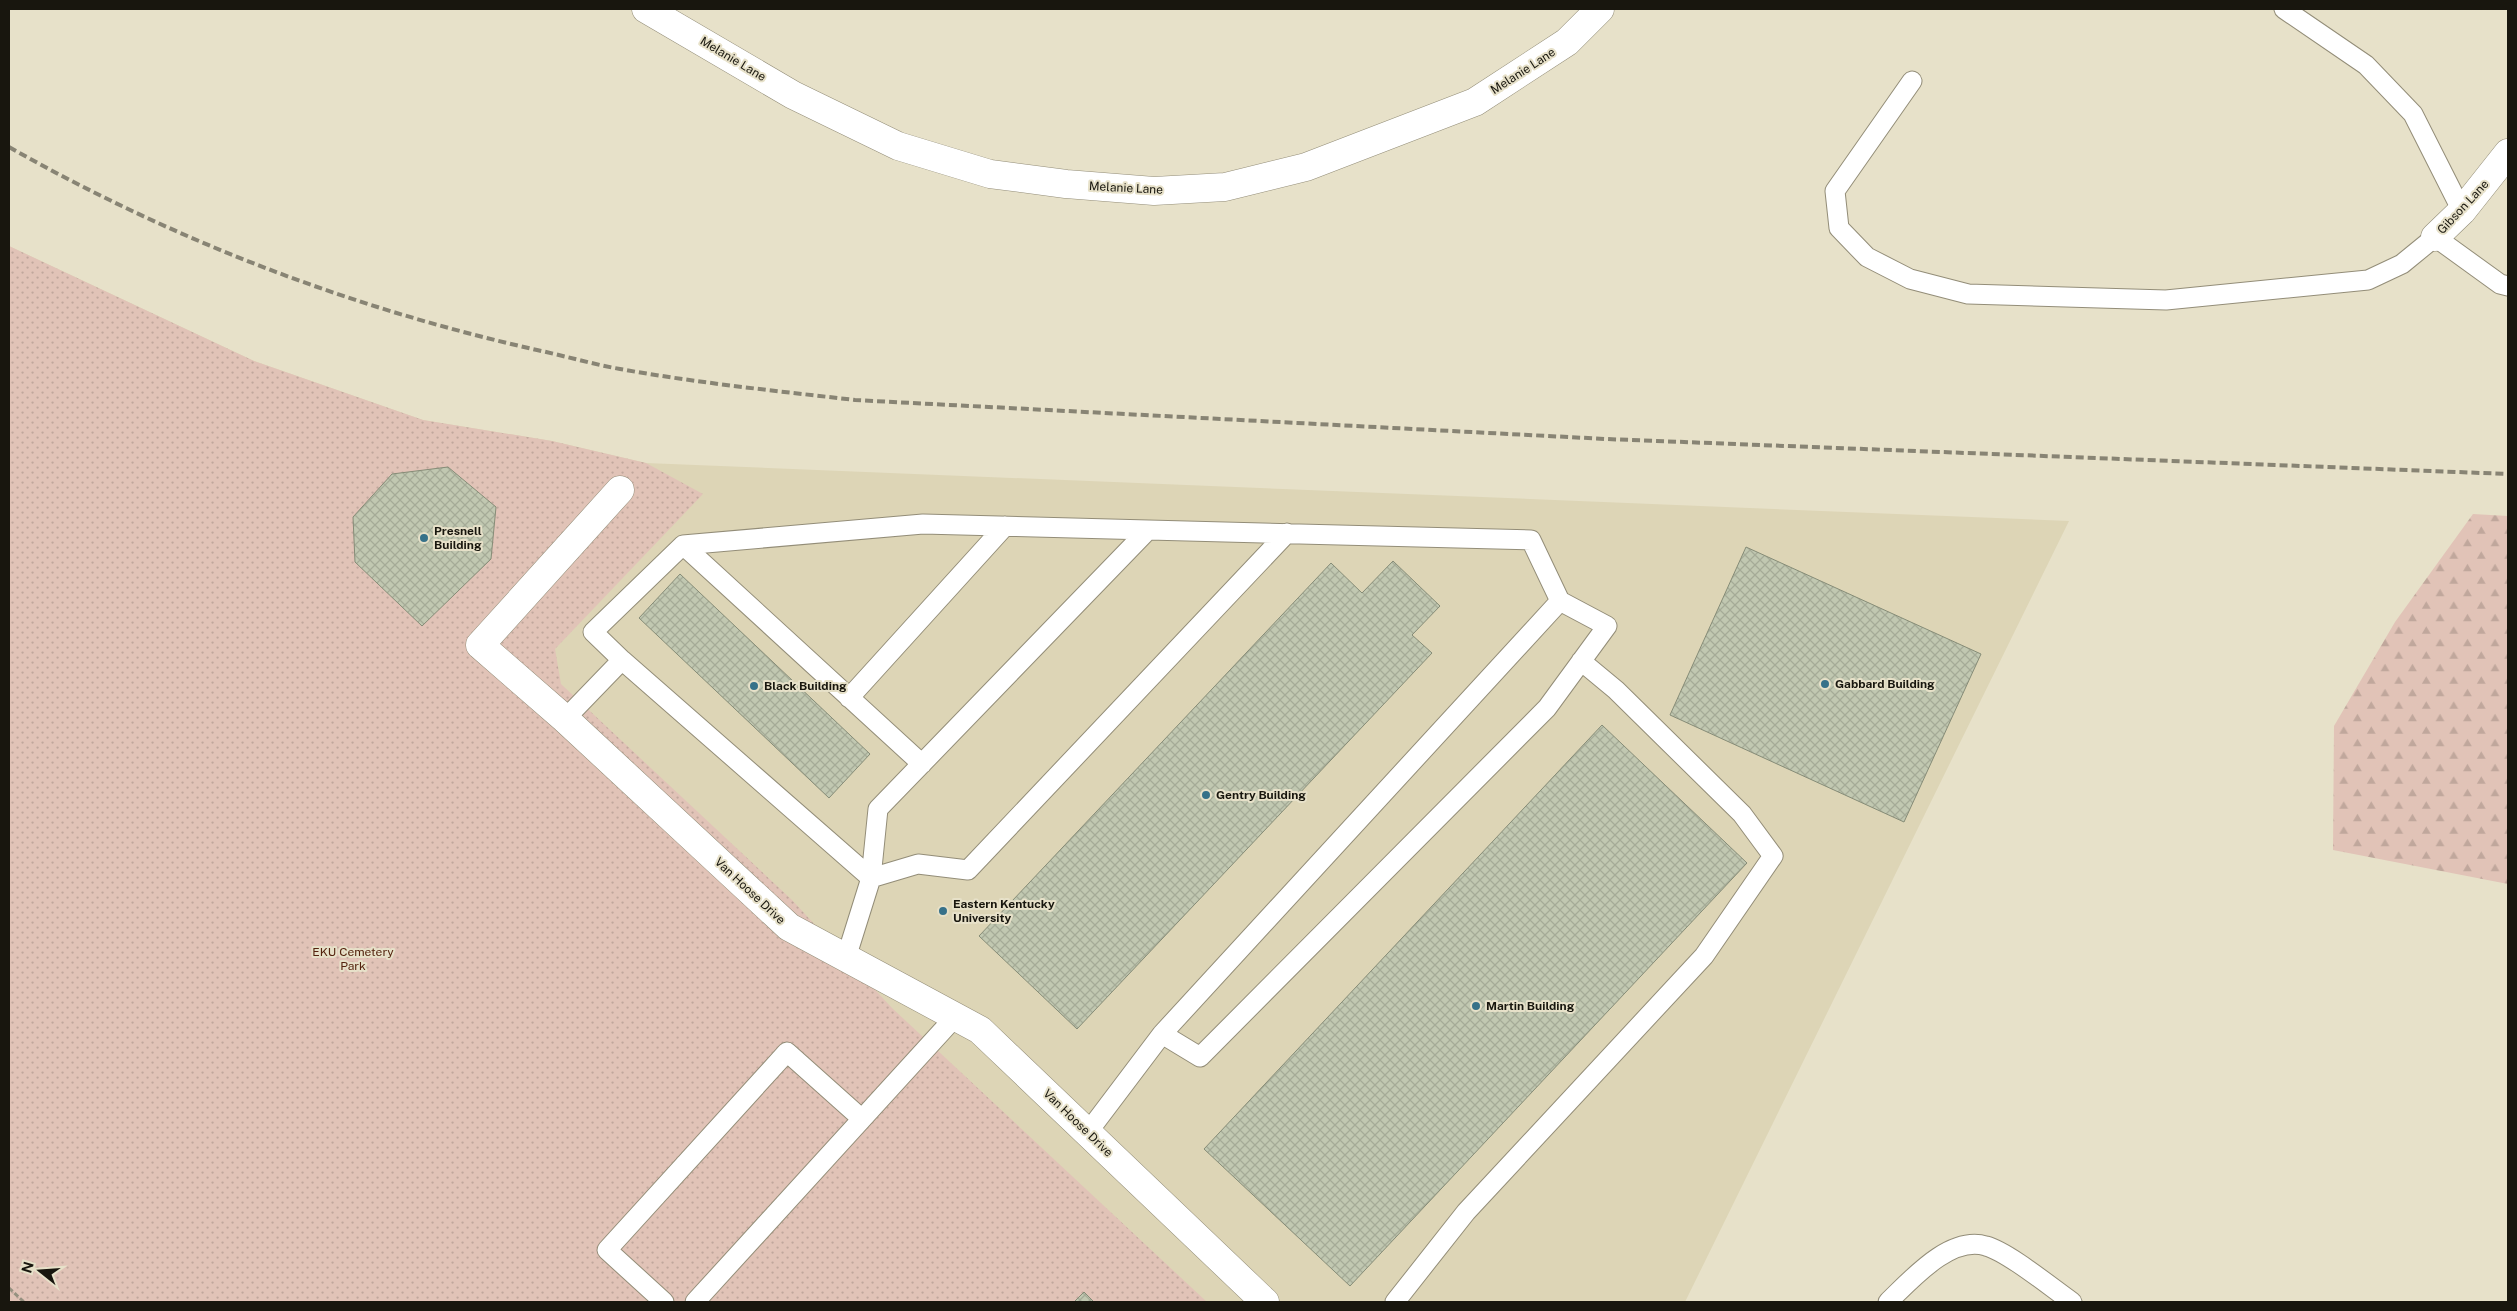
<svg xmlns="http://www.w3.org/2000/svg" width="2517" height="1311" font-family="'Public Sans',sans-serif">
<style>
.built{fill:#ddd5b6}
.forest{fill:url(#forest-firs)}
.park{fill:url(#park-dots)}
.building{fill:url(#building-cross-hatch);stroke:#868c77}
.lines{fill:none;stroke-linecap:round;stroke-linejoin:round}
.lane-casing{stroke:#938d78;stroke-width:21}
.street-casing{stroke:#938d78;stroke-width:29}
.path{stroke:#969180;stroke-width:3;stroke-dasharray:5 2.5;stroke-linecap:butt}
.lane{stroke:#fff;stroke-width:19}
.street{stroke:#fff;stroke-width:28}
.rail{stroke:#888474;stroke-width:4;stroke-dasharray:8 4;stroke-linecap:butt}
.poi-dot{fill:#367189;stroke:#e7e1c9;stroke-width:2}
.labels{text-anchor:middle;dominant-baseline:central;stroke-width:4;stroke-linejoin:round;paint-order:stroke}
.street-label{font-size:12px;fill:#18160e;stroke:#e7e1c9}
.poi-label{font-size:12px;font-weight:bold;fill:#18160e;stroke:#e7e1c9;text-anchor:start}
.park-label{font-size:12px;fill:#54230e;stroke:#e7e1c9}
</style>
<defs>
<pattern id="forest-firs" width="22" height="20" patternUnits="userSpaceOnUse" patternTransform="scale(1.25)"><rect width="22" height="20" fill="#e1c3b7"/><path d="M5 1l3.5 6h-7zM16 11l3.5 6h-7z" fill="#c0a79c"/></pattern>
<pattern id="park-dots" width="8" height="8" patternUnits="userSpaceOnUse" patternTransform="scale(1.25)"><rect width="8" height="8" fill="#e1c3b7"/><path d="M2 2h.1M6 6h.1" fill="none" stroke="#c0a79c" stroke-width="1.8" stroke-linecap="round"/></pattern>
<pattern id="building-cross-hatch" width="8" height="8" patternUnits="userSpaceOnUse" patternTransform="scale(1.25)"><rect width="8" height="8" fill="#c1c8b1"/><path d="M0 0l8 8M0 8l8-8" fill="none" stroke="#a5ab97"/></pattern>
</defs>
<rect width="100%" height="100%" fill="#e7e1c9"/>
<!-- built -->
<path class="built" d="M9 246 254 361 423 420 552 441 646 463 2069 521 1685 1302H9Z"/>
<!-- forest -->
<path class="forest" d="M2473 514 2508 516V884L2333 850 2334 726 2395 622Z"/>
<!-- park -->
<path class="park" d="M9 246 254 361 423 420 552 441 646 463 703 494 555 649 561 684 792 900 892 1008 1207 1302H9Z"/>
<!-- building -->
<path class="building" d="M448 467 496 507 491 559 422 626 355 562 353 517 392 474Z
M1746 547 1981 654 1904 822 1670 715Z
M1393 561 1440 606 1412 635 1432 653 1077 1029 979 936 1331 563 1362 593Z
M680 574 870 754 829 798 639 618Z
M1602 725 1747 863 1350 1286 1204 1149Z
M1084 1292 1094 1302H1074Z"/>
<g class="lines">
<!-- lane casing -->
<g class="lane-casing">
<path id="lane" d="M2284 9 2366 65 2413 114 2462 211
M1912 81 1835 191 1839 228 1867 257 1910 279 1968 294 2166 300 2368 280 2402 264 2435 237 2500 284 2508 286
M1148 530 878 809 871 878 918 864 968 870 1287 533
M683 545 922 764
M622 660 871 878 846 958
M849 698 1005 526
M565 719 622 660 593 632 683 545 923 524 1531 540 1560 601
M1088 1132 1162 1034 1560 601 1607 626 1547 708 1200 1057 1162 1034
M664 1302 607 1250 787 1052 862 1119
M695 1302 955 1017
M1395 1302 1466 1212 1704 956 1773 856 1742 814 1616 690 1581 661
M1888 1302C1911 1280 1950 1235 1986 1246 2008 1252 2052 1288 2072 1302"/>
</g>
<!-- street casing -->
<g class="street-casing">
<path id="street" d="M646 9 793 95 898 146 990 174 1066 184 1154 191 1225 187 1306 167 1475 102 1567 42 1600 9
M2435 237 2462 211 2508 153
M620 490 480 645 565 719 789 927 980 1030 1265 1302"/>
</g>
<!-- path -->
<path class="path" d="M9 1288 24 1302"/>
<!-- lane -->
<use href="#lane" class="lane"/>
<!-- street -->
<use href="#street" class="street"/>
<!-- rail -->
<path class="rail" d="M9 147C175 241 351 308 537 350 565 356 592 364 620 369 698 383 777 391 855 400L1606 439 2508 474"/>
</g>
<!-- markers -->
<g class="poi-dot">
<circle cx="424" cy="538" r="5"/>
<circle cx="1825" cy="684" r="5"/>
<circle cx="754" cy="686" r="5"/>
<circle cx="1206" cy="795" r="5"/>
<circle cx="943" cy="911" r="5"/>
<circle cx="1476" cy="1006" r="5"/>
</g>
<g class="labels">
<!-- street labels -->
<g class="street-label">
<text transform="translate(733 59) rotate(31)">Melanie Lane</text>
<text transform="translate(1523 71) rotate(-33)">Melanie Lane</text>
<text transform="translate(1126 188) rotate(3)">Melanie Lane</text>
<text transform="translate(2463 207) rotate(-47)">Gibson Lane</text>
<text transform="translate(750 891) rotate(43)">Van Hoose Drive</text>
<text transform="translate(1078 1123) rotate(44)">Van Hoose Drive</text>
</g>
<!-- poi labels -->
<g class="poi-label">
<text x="434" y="531">Presnell<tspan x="434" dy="14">Building</tspan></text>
<text x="1835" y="684">Gabbard Building</text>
<text x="764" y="686">Black Building</text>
<text x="1216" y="795">Gentry Building</text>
<text x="953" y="904">Eastern Kentucky<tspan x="953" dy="14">University</tspan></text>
<text x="1486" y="1006">Martin Building</text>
</g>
<!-- park labels -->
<g class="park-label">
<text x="353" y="952">EKU Cemetery<tspan x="353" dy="14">Park</tspan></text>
</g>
</g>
<!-- border -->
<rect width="2517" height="1311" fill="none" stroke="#18160e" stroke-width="20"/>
<!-- north arrow -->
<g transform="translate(40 1271) rotate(287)" stroke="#e7e1c9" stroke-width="4" paint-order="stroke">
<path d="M0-4L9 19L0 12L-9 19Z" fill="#18160e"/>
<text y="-8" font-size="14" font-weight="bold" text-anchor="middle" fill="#18160e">N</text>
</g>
</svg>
